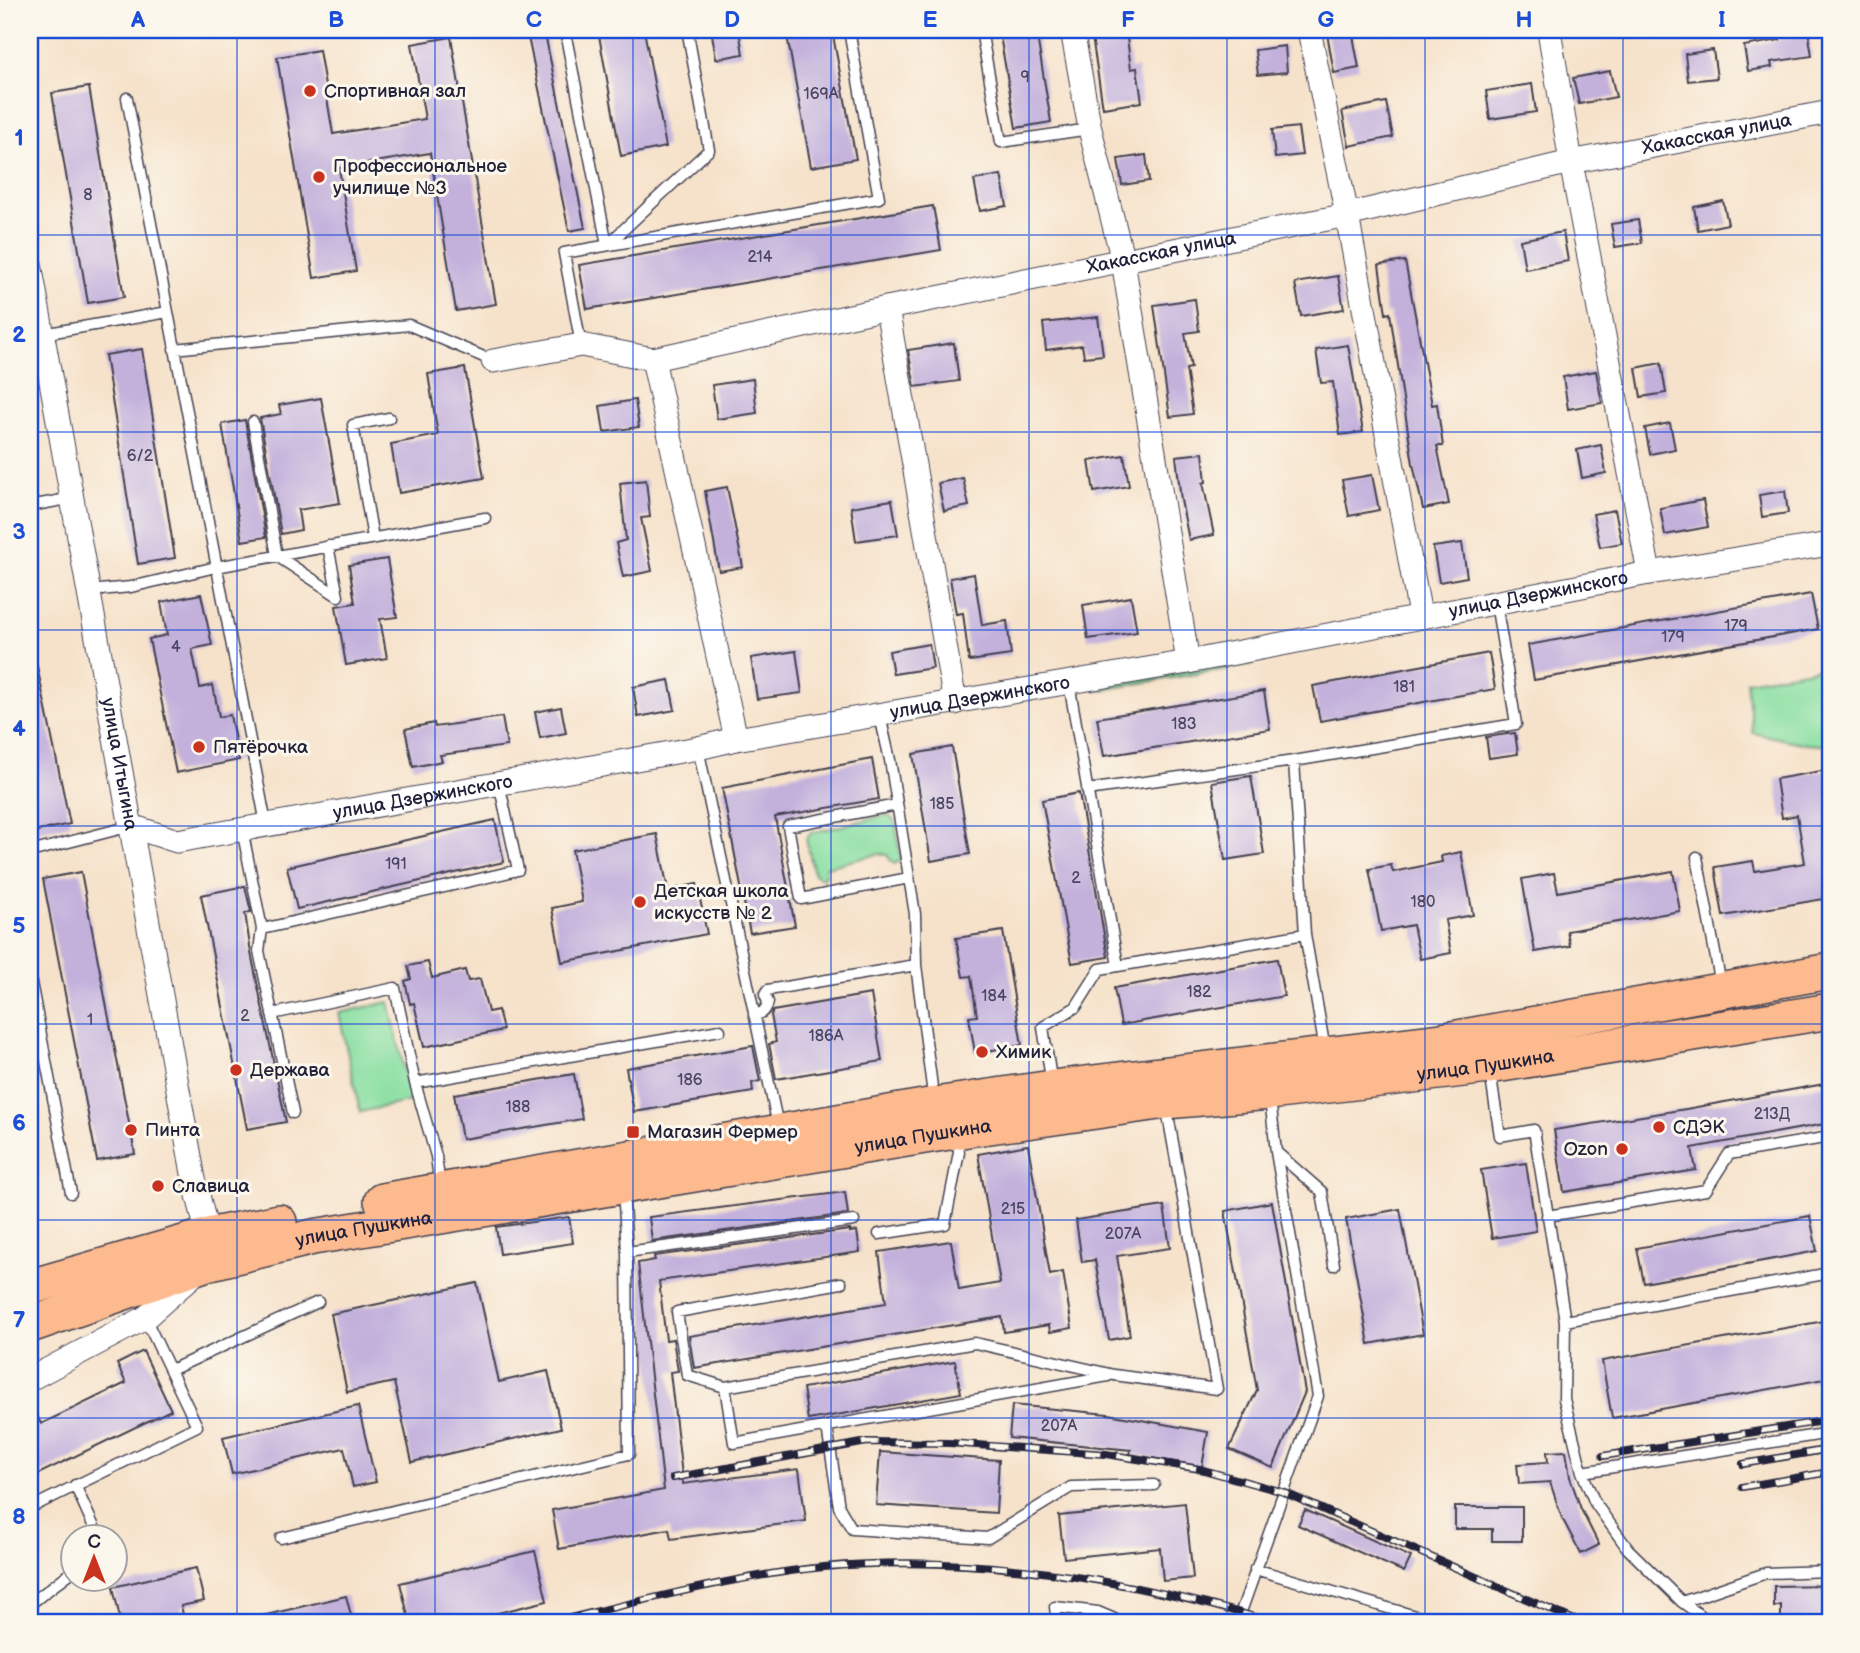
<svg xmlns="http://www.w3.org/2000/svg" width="1860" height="1653" font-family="'Balsamiq Sans',sans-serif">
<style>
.green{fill:#89dfa2;stroke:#56806e;stroke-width:2}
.forest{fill:#6ebe88;stroke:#487062;stroke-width:2}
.building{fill:#c3b1dc}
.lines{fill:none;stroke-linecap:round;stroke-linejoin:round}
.lane-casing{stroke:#423f50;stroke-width:13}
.street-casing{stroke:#423f50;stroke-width:25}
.primary-casing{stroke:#423f50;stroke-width:38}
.lane{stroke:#fff;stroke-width:10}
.street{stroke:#fff;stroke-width:23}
.primary{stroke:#fcba8e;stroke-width:35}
.rail-casing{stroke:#22223b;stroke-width:8}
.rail{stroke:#fbf7ec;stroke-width:5;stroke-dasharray:16;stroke-linecap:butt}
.grid{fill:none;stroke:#1d4ed8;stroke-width:2;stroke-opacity:0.55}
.poi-dot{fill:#c8321e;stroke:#fbf7ec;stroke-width:2.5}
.labels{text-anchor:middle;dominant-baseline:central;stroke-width:6;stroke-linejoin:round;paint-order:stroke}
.number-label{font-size:16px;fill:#4a4663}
.poi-label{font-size:19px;fill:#22223b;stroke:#fbf7ec;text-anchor:start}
.street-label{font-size:19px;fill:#22223b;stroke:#fbf7ec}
.neatline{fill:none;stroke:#1d4ed8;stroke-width:2.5}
.grid-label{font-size:23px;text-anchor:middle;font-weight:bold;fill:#1d4ed8}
</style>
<rect width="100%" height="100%" fill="#fbf7ec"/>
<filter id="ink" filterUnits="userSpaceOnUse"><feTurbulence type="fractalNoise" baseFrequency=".0143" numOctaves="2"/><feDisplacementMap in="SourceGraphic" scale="14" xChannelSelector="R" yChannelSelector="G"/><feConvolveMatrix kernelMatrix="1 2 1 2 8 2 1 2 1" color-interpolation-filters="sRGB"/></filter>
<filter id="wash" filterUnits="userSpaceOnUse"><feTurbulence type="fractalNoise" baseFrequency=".00686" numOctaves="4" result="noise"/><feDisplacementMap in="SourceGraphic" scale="28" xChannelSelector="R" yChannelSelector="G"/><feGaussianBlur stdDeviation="1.57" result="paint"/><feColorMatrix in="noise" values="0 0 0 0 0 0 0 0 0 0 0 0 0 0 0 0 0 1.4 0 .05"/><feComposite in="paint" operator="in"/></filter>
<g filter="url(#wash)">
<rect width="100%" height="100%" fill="#f6e2ca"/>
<!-- green -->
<path class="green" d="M1830 667V746L1806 744 1753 733 1746 681Z
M887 815 895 821 901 861 894 864 886 854H878L826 867 825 876 821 878 814 874 806 839 811 833Z
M389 1002 411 1101 360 1112 339 1013Z"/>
<!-- forest -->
<path class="forest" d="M1253 657 1255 664 1095 691 1096 685Z"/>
<g id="blocks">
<!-- building -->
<path class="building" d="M598 30H644L666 147 621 156Z
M739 30 743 54 716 59 712 34Z
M786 30H832L856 159 811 167Z
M999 30H1036L1051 122 1016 128Z
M1091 30H1126L1131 69 1137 68 1142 102 1103 108Z
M1352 30 1359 68 1334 73 1327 33Z
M1808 30 1812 56 1771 62 1772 67 1748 71 1744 46 1780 40 1779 33Z
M545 34 585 228 569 231 528 37Z
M451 37 496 304 456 311 430 153 339 168 356 271 314 278 277 57 319 50 333 134 425 119 412 44Z
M1285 46 1287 72 1258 75 1255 50Z
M1713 50 1717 78 1688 81 1685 54Z
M1610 71 1616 97 1579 104 1573 78Z
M1532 84 1536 112 1490 119 1486 91Z
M89 87 124 297 88 303 52 93Z
M1386 102 1393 137 1349 146 1342 111Z
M1298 127 1302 155 1275 158 1272 130Z
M1146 155 1149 181 1122 185 1118 159Z
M1001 175 1007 206 980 211 974 180Z
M1723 201 1728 224 1698 230 1694 207Z
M933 206 941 250 587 309 579 265Z
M1638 220 1642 243 1615 247 1611 224Z
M1563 232 1568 261 1525 269 1520 240Z
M1405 261 1432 405 1437 404 1443 446H1437L1449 504 1423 509 1413 464 1390 313 1386 314 1379 265Z
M1338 276 1344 309 1301 316 1295 283Z
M1195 299 1199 331 1185 333 1191 368 1186 369 1193 414 1170 417 1154 305Z
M1098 317 1103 355 1084 357 1082 345 1046 350 1043 323Z
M954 343 959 381 915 387 908 350Z
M1348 345 1363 432 1340 435 1333 382 1321 383 1316 350Z
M142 349 175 558 138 564 105 355Z
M1661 363 1666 393 1641 397 1636 368Z
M465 368 484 478 399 493 391 444 438 435 428 374Z
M1596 371 1602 403 1568 409 1563 377Z
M753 379 757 413 717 419 712 385Z
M321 398 340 503 298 510 301 530 281 534 260 418 281 414 279 405Z
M635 400 639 427 604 432 600 406Z
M245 420 266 537 242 541 222 424Z
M1670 423 1675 449 1650 454 1645 428Z
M1601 445 1606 473 1582 478 1577 450Z
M1203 453 1206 482 1203 483 1214 535 1189 540 1181 500 1176 456Z
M1124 455 1129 486 1094 492 1089 461Z
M1372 475 1379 510 1349 516 1342 480Z
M963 478 969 506 944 511 938 483Z
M646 480 650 517 641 518 652 571 623 577 616 543 626 540 620 483Z
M727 487 743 567 719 571 705 491Z
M1785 491 1788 513 1762 517 1759 495Z
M892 500 898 535 856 541 851 507Z
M1703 500 1708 527 1665 535 1660 508Z
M1615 510 1622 543 1600 547 1593 514Z
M1462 543 1467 577 1439 582 1433 547Z
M387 559 397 617 380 619 387 658 346 665 336 606 355 603 349 565Z
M974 574 982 625 1007 621 1011 655 969 661 963 613 956 614 950 578Z
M201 594 212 645 192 649 200 688 213 685 219 717 230 715 239 760 176 773 149 639 167 635 161 602Z
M1811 594 1818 629 1534 680 1528 645Z
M1131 597 1137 632 1088 639 1083 605Z
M929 644 933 668 893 674 889 651Z
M796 651 802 693 757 699 751 658Z
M1489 653 1495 689 1320 721 1313 686Z
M30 666H37L70 824 33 832 30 815Z
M669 680 675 710 638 717 633 687Z
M1264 691 1270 729 1104 756 1097 718Z
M561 707 566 733 540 738 535 712Z
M502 717 507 746 440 755 442 761 413 767 405 729 434 723 435 727Z
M1515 733 1518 754 1489 758 1486 737Z
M952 747 970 854 931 861 913 754Z
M872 759 879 799 775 817 795 926 750 933 722 788Z
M1827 770 1830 788V898L1723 916 1715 867 1753 861 1755 871 1805 863 1797 815 1782 818 1776 779Z
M1251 776 1264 854 1225 860 1212 782Z
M1079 793 1108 957 1072 963 1042 800Z
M495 820 504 862 297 909 287 867Z
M657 834 668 890 697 884 707 934 562 962 552 908 582 902 572 850Z
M1461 852 1473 915 1445 920 1451 953 1420 959 1413 925 1381 931 1369 869 1391 865 1393 872 1442 862 1441 856Z
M1673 871 1680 911 1567 931 1570 946 1535 952 1522 879 1554 873 1558 892Z
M81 872 135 1154 97 1161 43 879Z
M245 886 251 912 245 913 251 953 286 1122 247 1129 201 895Z
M1003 931 1022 1045 975 1053 969 1017 977 1016 971 976 963 977 956 938Z
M1277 959 1284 996 1121 1025 1114 988Z
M428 962 432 978 465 970 468 981 480 979 488 1012 498 1010 503 1030 424 1047 414 1003 410 1004 405 981 411 979 408 966Z
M871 994 882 1061 776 1079 769 1044 776 1042 771 1015 773 1011Z
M753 1046 760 1081 752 1083 753 1092 634 1112 626 1068Z
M574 1074 582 1119 462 1139 454 1094Z
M1830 1083V1123L1692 1148 1696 1170 1564 1192 1554 1130 1686 1109Z
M1028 1145 1050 1275 1063 1272 1072 1328 1050 1332 1049 1325 1004 1332 1002 1317 694 1368 689 1336 886 1303 879 1252 951 1241 959 1290 1000 1283 978 1154Z
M1526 1163 1536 1231 1492 1238 1481 1170Z
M845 1192 848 1214 652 1241 649 1217Z
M1272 1202 1305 1392 1273 1468 1229 1449 1257 1390 1225 1211Z
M1164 1206 1170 1248 1117 1256 1130 1336 1109 1340 1095 1260 1082 1262 1076 1220Z
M1400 1209 1423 1334 1369 1344 1346 1219Z
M1810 1216 1817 1251 1644 1283 1637 1248Z
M569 1217 573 1243 500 1254 496 1227Z
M850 1230V1232L857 1231 860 1252 659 1281 666 1340 673 1339 678 1371 670 1372 683 1484 799 1469 806 1521 671 1539 669 1529 559 1549 552 1510 664 1490 638 1263 655 1260 654 1256Z
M477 1283 499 1382 548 1371 561 1428 412 1462 394 1382 347 1392 331 1314Z
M1830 1320V1378L1612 1418 1602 1361Z
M143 1351 171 1410 30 1478V1401L41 1424 126 1383 117 1364Z
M955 1361 961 1393 808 1420 803 1388Z
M1012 1405 1108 1414 1208 1432 1202 1467 1130 1454 1131 1450 1009 1438Z
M358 1406 376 1482 353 1487 344 1448 232 1474 223 1437Z
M1566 1451 1570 1477 1581 1509 1599 1545 1581 1554 1562 1518 1550 1482 1519 1484 1517 1464 1548 1462 1547 1452Z
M880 1452 999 1460 996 1513 876 1505Z
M1185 1503 1193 1578 1163 1581 1160 1548 1064 1558 1059 1516Z
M1455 1507H1522V1541H1492V1529H1455Z
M1305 1510 1411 1557 1404 1572 1298 1525Z
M535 1551 547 1601 456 1623H410L400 1583Z
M196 1568 204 1601 181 1606 185 1623H121L113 1587Z
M1830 1585V1623H1781V1605L1774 1607V1586Z
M346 1596 353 1623H259L258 1617Z"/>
</g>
</g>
<g filter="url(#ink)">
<use href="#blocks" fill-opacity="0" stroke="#423f50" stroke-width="2"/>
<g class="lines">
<!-- lane casing -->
<g class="lane-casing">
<path id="lane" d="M981 30 1001 142 1090 129
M567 42 607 245 709 150 688 34 694 30
M127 98 266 824
M43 334 168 312
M581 345 564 253 879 198 849 30
M174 349 409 325 493 361
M253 422 277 556 338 596 328 546
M30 506 73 498
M373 538 353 425 389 418
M89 591 131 587 216 567 485 518
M880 716 890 760 915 914 916 965 934 1102
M698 748 778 1126
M1294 761 1305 934 1325 1050
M1087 790 1294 761 1516 724 1496 603
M897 805 788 826 801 899 909 878
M242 829 262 929 259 951 293 1113
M30 852 131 826
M1697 857 1721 985
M262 929 518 870 499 783
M1118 966 1305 934
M30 977 71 1193
M272 1014 395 988 415 1083 436 1156 440 1187
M754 1015C762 1014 766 1011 768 1002L765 995 768 990 916 965
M1490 1072 1500 1136 1534 1130 1565 1321 1564 1399 1582 1472 1595 1503 1628 1549 1682 1602 1711 1623
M415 1083 720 1030
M1052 1085 1043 1027 1076 1007 1100 969 1118 966 1069 683
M1276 1152 1322 1192 1334 1265
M1547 1216 1706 1190 1729 1154 1830 1137
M879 1234 945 1224 959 1152 957 1137
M627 1252 854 1221
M841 1283 677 1312 687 1375 725 1387 975 1343 1114 1375 1217 1389 1166 1104
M1565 1321 1830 1273
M171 1370 318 1302
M725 1387 734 1443 1108 1376
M827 1427 839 1507 852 1529 988 1538 1071 1487 1154 1485
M1582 1472 1830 1433
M75 1485 99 1538
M30 1508 197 1426 145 1318
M281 1538 629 1454 627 1252 623 1189
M1255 1569 1439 1623
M1682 1602 1766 1573 1830 1571
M30 1604 74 1570
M1057 1623 1055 1607 1098 1612 1124 1623
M1237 1623 1318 1396 1276 1152 1270 1098"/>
</g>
<!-- street casing -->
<g class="street-casing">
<g id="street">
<path d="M1072 30 1090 129 1123 261 1188 662"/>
<path d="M1309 30 1347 215 1420 615"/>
<path d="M1549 30 1571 162 1649 573"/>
<path id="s1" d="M30 264 194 1179 208 1236 207 1263 145 1318 30 1379"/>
<path d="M887 308 955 703"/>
<path d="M653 359 736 739"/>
<path id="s2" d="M493 361 581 345 653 359 887 308 1347 215 1571 162 1830 112"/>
<path id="s3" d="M131 826 177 841 698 748 736 739 1188 662 1649 573 1830 544"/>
</g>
</g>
<!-- primary casing -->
<g class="primary-casing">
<g id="primary">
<path d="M382 1201 935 1105 1052 1088 1441 1041 1830 971"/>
<path d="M30 1287 208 1236 279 1222"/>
<path id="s4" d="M30 1325 207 1263 313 1237 955 1131 1166 1101 1270 1092 1489 1066 1830 1011"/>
</g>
</g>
<!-- lane -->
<use href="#lane" class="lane"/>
<!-- street -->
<use href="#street" class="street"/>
<!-- primary -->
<use href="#primary" class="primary"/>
<!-- rail casing -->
<g class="rail-casing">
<path id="rail" d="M1603 1456 1830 1420
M1743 1464 1830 1449
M673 1478 867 1442 949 1443 1106 1454 1200 1469 1283 1492 1581 1623
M1742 1487 1830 1472
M1321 1619 1336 1623
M549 1623C638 1602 733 1576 824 1567 976 1553 1129 1579 1275 1623"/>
</g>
<!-- rail -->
<use href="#rail" class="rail"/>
</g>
</g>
<!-- grid -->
<path class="grid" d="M237 30V1623M435 30V1623M633 30V1623M831 30V1623M1029 30V1623M1227 30V1623M1425 30V1623M1623 30V1623M30 235H1830M30 432H1830M30 630H1830M30 826H1830M30 1024H1830M30 1220H1830M30 1418H1830"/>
<!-- markers -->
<g class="poi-dot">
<circle cx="310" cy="91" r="7"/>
<circle cx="319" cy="177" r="7"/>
<circle cx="199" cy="747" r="7"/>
<circle cx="640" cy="902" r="7"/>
<circle cx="982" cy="1052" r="7"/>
<circle cx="236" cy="1070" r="7"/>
<circle cx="1659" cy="1127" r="7"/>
<circle cx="131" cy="1130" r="7"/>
<rect x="626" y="1125" width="14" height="14" rx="3.5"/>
<circle cx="1622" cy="1149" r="7"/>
<circle cx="158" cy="1186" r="7"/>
</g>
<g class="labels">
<!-- number labels -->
<g class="number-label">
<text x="1025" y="77">9</text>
<text x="821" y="94">169А</text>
<text x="88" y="195">8</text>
<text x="760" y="257">214</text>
<text x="140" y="456">6/2</text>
<text x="1736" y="626">179</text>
<text x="1673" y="637">179</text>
<text x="176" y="647">4</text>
<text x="1404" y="687">181</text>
<text x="1184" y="724">183</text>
<text x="942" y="804">185</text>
<text x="396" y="864">191</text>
<text x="1076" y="878">2</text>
<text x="1423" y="902">180</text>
<text x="1199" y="992">182</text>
<text x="994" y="996">184</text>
<text x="245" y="1016">2</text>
<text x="90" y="1020">1</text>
<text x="826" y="1036">186А</text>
<text x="690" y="1080">186</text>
<text x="518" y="1107">188</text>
<text x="1772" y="1114">213Д</text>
<text x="1013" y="1209">215</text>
<text x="1123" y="1234">207А</text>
<text x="1059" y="1426">207А</text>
</g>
<!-- poi labels -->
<g class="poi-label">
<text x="324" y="91">Спортивная зал</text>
<text x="333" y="166">Профессиональное<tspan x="333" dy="22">училище №3</tspan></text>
<text x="213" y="747">Пятёрочка</text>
<text x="654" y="891">Детская школа<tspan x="654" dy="22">искусств № 2</tspan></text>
<text x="996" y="1052">Химик</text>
<text x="250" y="1070">Держава</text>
<text x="1673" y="1127">СДЭК</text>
<text x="145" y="1130">Пинта</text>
<text x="647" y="1132">Магазин Фермер</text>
<text x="1608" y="1149" text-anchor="end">Ozon</text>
<text x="172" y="1186">Славица</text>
</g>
<!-- street labels -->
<g class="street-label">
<text stroke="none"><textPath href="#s2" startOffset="1250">Хакасская улица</textPath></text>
<text stroke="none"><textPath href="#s2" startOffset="682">Хакасская улица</textPath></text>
<text stroke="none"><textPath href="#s3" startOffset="1432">улица Дзержинского</textPath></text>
<text stroke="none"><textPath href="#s3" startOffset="864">улица Дзержинского</textPath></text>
<text stroke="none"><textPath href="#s1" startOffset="508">улица Итыгина</textPath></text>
<text stroke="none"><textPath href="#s3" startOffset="298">улица Дзержинского</textPath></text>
<text stroke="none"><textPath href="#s4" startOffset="1482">улица Пушкина</textPath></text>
<text stroke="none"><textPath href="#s4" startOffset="915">улица Пушкина</textPath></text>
<text stroke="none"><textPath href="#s4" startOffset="348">улица Пушкина</textPath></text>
</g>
</g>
<!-- margin -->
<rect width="1860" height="1653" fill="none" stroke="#fbf7ec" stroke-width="77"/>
<!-- north arrow -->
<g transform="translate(94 1558)"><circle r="33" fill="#fbf7ec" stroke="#a4a2a5" stroke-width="2"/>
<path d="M0-5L12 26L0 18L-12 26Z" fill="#c8321e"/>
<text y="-10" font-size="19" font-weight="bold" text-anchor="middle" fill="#22223b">С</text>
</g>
<rect x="38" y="38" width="1784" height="1576" class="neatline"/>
<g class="grid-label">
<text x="138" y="27">A</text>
<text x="336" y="27">B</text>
<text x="534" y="27">C</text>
<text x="732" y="27">D</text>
<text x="930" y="27">E</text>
<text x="1128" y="27">F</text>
<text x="1326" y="27">G</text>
<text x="1524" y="27">H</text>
<text x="1722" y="27">I</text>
<text x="19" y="145">1</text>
<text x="19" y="342">2</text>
<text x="19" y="539">3</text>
<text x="19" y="736">4</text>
<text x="19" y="933">5</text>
<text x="19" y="1130">6</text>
<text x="19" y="1327">7</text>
<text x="19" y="1524">8</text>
</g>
</svg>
